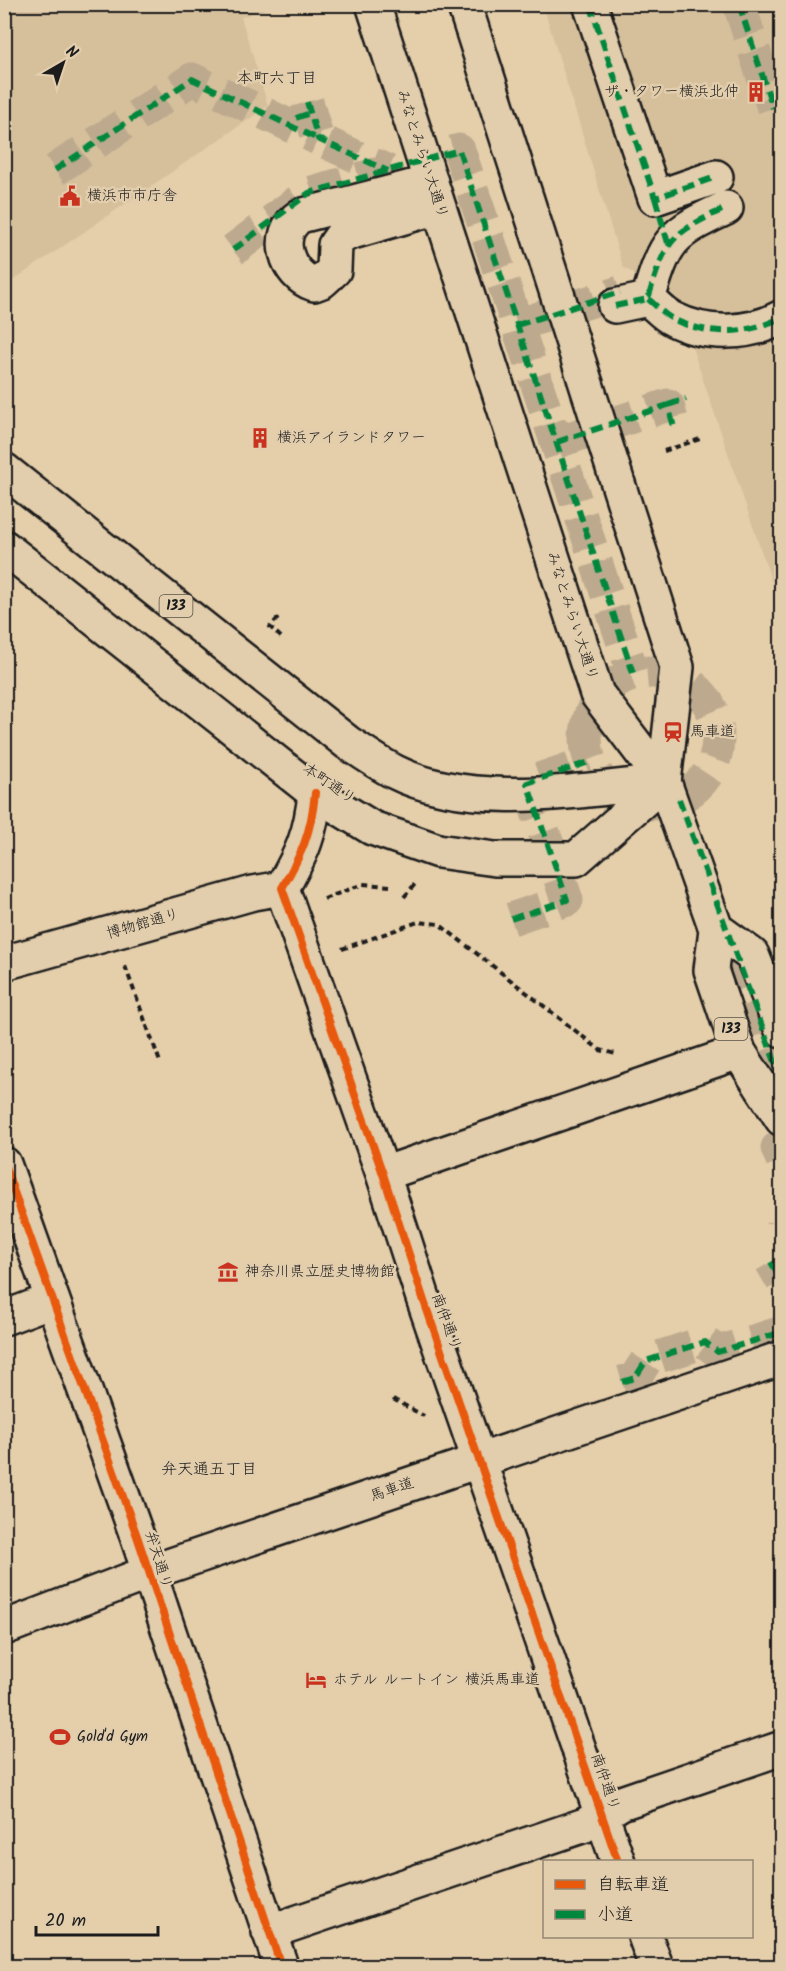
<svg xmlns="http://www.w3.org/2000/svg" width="786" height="1971" font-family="Kalam,'Klee One',sans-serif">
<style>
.built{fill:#d6bf9b}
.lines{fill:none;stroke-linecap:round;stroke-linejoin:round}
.minor-tunnel{stroke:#bdaa8e;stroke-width:33;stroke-dasharray:33 16;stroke-linecap:butt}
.minor-casing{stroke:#1c1c1c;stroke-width:38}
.highway-casing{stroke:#1c1c1c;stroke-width:38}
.path{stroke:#1c1c1c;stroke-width:4;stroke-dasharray:6 4.5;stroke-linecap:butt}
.minor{stroke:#e2cdac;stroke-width:33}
.highway{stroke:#e2cdac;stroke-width:33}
.quiet{stroke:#00873e;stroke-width:6;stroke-dasharray:12 6;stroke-linecap:butt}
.cycleway-casing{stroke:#e2cdac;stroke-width:11}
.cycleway{stroke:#e8590c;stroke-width:8}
.labels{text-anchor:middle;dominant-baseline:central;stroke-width:5;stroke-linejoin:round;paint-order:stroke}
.shield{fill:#e2cdac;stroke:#575147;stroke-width:1.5}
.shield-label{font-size:14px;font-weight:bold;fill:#1c1c1c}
.poi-label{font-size:15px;fill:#1c1c1c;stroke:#e2cdac;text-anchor:start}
.street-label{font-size:15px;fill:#1c1c1c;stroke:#e2cdac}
.neighbourhood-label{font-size:16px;fill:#1c1c1c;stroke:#e2cdac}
</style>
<rect width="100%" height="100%" fill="#e5ceaa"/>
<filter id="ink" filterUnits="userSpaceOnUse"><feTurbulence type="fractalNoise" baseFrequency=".0167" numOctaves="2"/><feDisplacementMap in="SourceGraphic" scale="12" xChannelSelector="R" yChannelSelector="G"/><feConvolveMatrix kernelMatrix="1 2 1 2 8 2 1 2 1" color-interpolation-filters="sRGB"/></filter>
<g filter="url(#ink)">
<!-- built -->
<path class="built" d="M5 4 277 5 241 17 268 106 5 286Z
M543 5H781V609L676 300 623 267Z"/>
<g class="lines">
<!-- minor-tunnel -->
<path class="minor-tunnel" d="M739 4 773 108
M307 102 318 139 388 171
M55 170 192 79 318 139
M233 250 309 193 459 150 633 673
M517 325 620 292
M557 442 668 405 675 431
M586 738a66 66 0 1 1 132 0a66 66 0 1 1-132 0Z
M511 919 567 900 527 783 589 762
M736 956 782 1081
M782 1146 777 1148 782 1160
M782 1222V1223
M771 1262 782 1281
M622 1382 635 1378 646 1361 705 1342 718 1352 782 1332"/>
<!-- minor casing -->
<g class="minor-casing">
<path id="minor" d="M373 4 597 694 664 782
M464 4 677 667 664 782
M590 4 655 198 716 177
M431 182 300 216C273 234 286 275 314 284L322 281 334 270 335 245 342 235 439 207
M648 299C656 305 664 315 673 319 706 336 749 335 782 317
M615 306 648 299C666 239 670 234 726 208
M315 793C311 834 302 853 282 888L383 1174 424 1301 618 1862
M4 963 253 893 282 888
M4 1164 137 1536 281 1966
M383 1174 739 1052
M4 1318 52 1300
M4 1628 148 1573 782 1358
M269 1932 585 1825 621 1803 782 1748
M645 1936 656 1966"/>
</g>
<!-- highway casing -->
<g class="highway-casing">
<path id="highway" d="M4 470 348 743C363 752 379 764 395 772 470 810 583 790 664 782
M4 547 315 793 372 828 438 851 495 859H576L664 782
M664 782 716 929 711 970 739 1052 782 1119
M716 929 752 955 782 1030"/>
</g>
<!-- path -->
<path class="path" d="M664 451 703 438
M278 618 270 627 283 639
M404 897 415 884
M324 899 363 884 390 886
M342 949 418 922 439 924 600 1050 616 1054
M125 966 160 1062
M393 1399 424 1416"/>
<!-- minor -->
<use href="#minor" class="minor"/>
<!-- highway -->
<use href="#highway" class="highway"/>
<!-- quiet -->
<path class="quiet" d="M590 4 655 198 716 177
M739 4 773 108
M307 102 318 139 388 171
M296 118 310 113
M55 170 192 79 318 139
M655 198 668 243
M233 250 309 193 459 150 633 673
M648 299C656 305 664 315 673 319 706 336 749 335 782 317
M615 306 648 299C666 239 670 234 726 208
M517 325 620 292
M668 405 686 399
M557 442 668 405 675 431
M679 799 782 1081
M511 919 567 900 527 783 589 762
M782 1146 777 1148 782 1160
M782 1222V1223
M771 1262 782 1281
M622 1382 635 1378 646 1361 705 1342 718 1352 782 1332"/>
<!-- cycleway casing -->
<g class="cycleway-casing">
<path id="cycleway" d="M315 793C311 834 302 853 282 888L383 1174 424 1301 618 1862
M4 1164 137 1536 281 1966"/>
</g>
<!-- cycleway -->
<use href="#cycleway" class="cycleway"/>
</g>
</g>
<!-- icons -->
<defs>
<g id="building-bare" transform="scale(1.62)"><path d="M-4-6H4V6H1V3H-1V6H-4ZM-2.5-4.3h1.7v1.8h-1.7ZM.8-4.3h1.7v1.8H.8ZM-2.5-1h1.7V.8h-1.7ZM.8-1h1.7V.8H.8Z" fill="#c8321e" stroke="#e2cdac" stroke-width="2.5" paint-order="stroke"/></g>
<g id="civic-bare" transform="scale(1.62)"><path d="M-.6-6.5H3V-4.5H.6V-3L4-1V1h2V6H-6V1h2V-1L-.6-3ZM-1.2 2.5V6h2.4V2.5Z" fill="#c8321e" stroke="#e2cdac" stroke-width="2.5" paint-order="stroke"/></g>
<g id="station-bare" transform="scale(1.62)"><path d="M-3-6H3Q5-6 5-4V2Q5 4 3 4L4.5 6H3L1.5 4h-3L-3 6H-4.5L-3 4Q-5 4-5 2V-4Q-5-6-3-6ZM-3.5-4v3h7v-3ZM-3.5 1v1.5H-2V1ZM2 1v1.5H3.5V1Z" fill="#c8321e" stroke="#e2cdac" stroke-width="2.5" paint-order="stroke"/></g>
<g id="museum-bare" transform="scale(1.62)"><path d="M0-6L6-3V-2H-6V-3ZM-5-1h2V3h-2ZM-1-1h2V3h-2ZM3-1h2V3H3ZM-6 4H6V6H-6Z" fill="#c8321e" stroke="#e2cdac" stroke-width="2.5" paint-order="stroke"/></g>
<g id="hotel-bare" transform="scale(1.62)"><path d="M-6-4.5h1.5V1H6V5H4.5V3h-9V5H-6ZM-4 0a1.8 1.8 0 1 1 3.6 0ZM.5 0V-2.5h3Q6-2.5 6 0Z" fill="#c8321e" stroke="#e2cdac" stroke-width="2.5" paint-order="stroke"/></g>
<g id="stadium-bare" transform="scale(1.62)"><path d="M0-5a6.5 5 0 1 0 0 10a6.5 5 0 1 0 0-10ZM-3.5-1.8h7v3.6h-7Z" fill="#c8321e" stroke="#e2cdac" stroke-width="2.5" paint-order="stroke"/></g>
</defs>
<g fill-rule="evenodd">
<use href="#building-bare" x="756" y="92"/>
<use href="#civic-bare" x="70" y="196"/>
<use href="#building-bare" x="260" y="438"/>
<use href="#station-bare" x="673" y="732"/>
<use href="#museum-bare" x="228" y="1272"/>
<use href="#hotel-bare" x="316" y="1680"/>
<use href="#stadium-bare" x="60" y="1737"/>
</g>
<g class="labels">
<!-- shield labels -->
<g class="shield">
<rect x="159.5" y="595" width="33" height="22" rx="4.5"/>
<rect x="714.5" y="1018" width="33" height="22" rx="4.5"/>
</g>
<g class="shield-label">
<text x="176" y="606">133</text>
<text x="731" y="1029">133</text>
</g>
<!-- poi labels -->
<g class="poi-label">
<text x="739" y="92" text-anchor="end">ザ・タワー横浜北仲</text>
<text x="87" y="196">横浜市市庁舎</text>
<text x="277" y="438">横浜アイランドタワー</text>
<text x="690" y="732">馬車道</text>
<text x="245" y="1272">神奈川県立歴史博物館</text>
<text x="333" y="1680">ホテル ルートイン 横浜馬車道</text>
<text x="77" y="1737">Gold'd Gym</text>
</g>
<!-- street labels -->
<g class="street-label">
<text transform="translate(422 154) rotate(72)">みなとみらい大通り</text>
<text transform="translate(572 616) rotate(72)">みなとみらい大通り</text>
<text transform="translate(329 784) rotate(34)">本町通り</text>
<text transform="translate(143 924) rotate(-16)">博物館通り</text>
<text transform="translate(446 1322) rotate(70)">南仲通り</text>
<text transform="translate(392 1490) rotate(-19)">馬車道</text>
<text transform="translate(158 1560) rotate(73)">弁天通り</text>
<text transform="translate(605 1782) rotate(71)">南仲通り</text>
</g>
<!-- neighbourhood labels -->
<g class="neighbourhood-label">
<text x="277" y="78">本町六丁目</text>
<text x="209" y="1469">弁天通五丁目</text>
</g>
</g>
<!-- margin -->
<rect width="786" height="1971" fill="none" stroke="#e2cdac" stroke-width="24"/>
<rect x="12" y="12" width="762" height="1947" fill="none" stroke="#1c1c1c" stroke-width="2" filter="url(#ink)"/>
<!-- legend -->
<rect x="543" y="1860" width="210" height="78" fill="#e2cdac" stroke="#938672" stroke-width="1.5"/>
<rect x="555" y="1880" width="30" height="9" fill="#e8590c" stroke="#938672" stroke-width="1.5"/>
<text x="597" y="1890" font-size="18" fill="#1c1c1c">自転車道</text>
<rect x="555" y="1910" width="30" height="9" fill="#00873e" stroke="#938672" stroke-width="1.5"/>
<text x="597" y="1920" font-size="18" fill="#1c1c1c">小道</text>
<!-- north arrow -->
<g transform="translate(63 63) rotate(39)" stroke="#e2cdac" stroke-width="4.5" paint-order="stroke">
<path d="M0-4.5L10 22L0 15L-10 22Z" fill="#1c1c1c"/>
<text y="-9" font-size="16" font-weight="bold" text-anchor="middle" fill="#1c1c1c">N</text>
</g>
<!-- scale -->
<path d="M36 1926v9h122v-9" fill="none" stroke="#1c1c1c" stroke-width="3"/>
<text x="45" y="1926" font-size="18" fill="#1c1c1c" stroke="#e2cdac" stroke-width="4.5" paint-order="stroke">20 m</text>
</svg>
